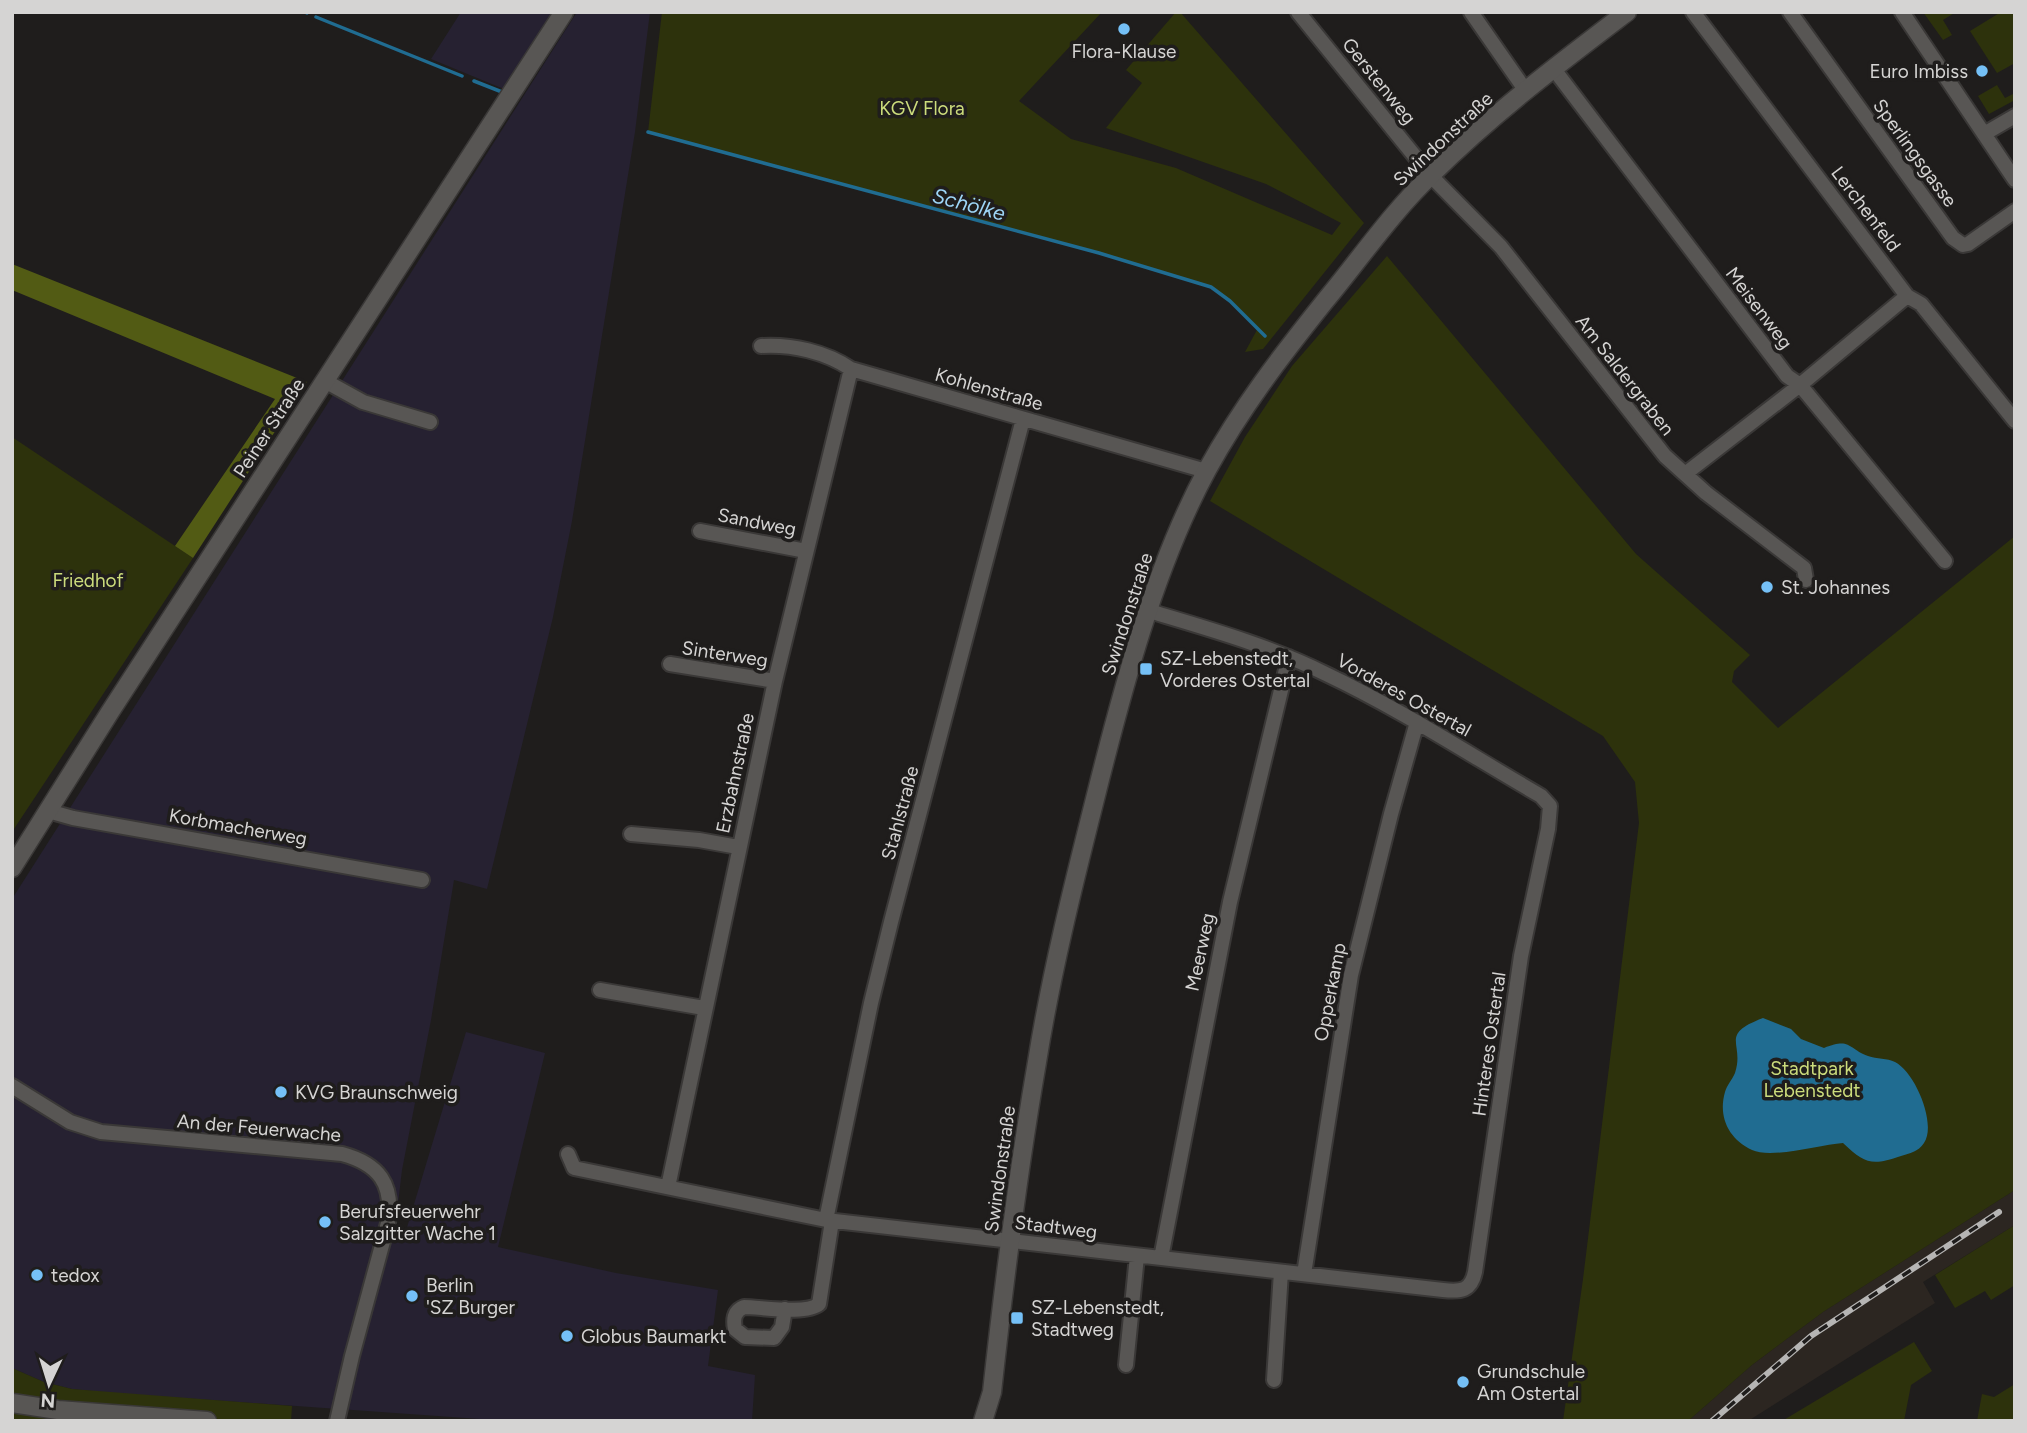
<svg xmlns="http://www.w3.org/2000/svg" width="2027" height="1433" font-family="Figtree,sans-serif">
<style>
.commercial{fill:#262131}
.built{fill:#2c2621}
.green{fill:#2d320c}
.forest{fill:#525b14}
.water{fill:#206c91}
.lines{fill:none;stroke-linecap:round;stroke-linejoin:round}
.stream{stroke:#206c91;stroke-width:3.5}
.minor-casing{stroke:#3a3837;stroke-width:18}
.tertiary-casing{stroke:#3a3837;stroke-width:21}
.minor{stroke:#585654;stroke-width:14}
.tertiary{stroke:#585654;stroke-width:18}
.rail-casing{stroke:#b6b5b4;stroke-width:6}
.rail{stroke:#1f1d1c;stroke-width:3.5;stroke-dasharray:10;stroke-linecap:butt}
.poi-dot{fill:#75c0f6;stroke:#1f1d1c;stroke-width:2.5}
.labels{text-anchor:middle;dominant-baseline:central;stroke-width:7;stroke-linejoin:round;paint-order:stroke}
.poi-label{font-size:19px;fill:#d5d4d3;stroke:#1f1d1c;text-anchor:start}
.street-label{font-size:19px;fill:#d5d4d3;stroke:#1f1d1c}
.park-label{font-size:19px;fill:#ccdc7c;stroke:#1f1d1c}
.water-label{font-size:21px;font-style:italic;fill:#9ed6f7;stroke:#1f1d1c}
</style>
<rect width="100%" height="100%" fill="#1f1d1c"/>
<!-- commercial -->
<path class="commercial" d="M461 12H552L504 89 431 59Z
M577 12H650L635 132 572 521 553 617 487 889 454 880 431 1020 402 1170 395 1229 405 1234 466 1032 545 1053 498 1247 616 1273 718 1290 708 1366 755 1375 752 1421H508L112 1393 72 1389 44 1382 12 1368V899Z"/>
<!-- built -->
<path class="built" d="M2015 1190V1225L1923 1282 1935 1303 1748 1421H1688L1752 1365 1823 1312Z"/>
<!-- green -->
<path class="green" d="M662 12H1102L1019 101 1071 139 1176 168 1332 235 1341 223 1266 184 1106 128 1142 83 1126 70 1176 12H1180L1364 223 1263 349 1245 352 1258 328 1230 301 1211 287 1099 253 648 132Z
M1923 12H1956L1943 20 1952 35 1943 40Z
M2001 12H2015V63L1997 73 1970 31Z
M1997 85 2005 98 2015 93V100L1989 114 1978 96Z
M1387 256 1636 554 1750 655 1734 671 1732 682 1778 728 2015 536V1190L1823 1312 1752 1365 1688 1421H1563L1583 1279 1639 823 1635 782 1603 736 1210 501 1245 437 1292 366Z
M12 437 193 558 12 832Z
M2015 1225V1285L1991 1300 1985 1291 1955 1308 1935 1275Z
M1914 1342 1932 1371 1911 1385 1904 1421H1782Z
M12 1368 44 1382 72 1389 292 1406 291 1421H12Z
M2015 1384V1421H1977L1982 1394 1994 1397Z"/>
<!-- forest -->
<path class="forest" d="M12 264 307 382 193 558 175 546 275 399 12 290Z"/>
<!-- water -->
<path class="water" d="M1763 1018 1791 1029 1801 1039 1824 1048C1851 1037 1848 1049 1868 1056 1877 1059 1887 1058 1895 1062 1915 1072 1937 1124 1924 1143 1918 1152 1910 1153 1901 1156 1872 1166 1865 1164 1843 1143 1819 1145 1771 1159 1752 1150 1728 1139 1718 1116 1725 1092 1727 1085 1732 1080 1735 1073 1745 1043 1718 1035 1763 1018Z"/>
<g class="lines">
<!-- stream -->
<path class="stream" d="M305 12 307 13
M316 17 462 76
M474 81 502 92
M648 132 1099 253 1211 287 1230 301 1265 336"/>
<!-- minor casing -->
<g class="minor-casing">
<path id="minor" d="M1298 12 1430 175 1501 247 1665 456 1706 493 1804 568 1806 580
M1471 12 1526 91
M1693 12 1907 296 1921 304 2015 421
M1790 12 1953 238 1963 245 1968 244 2015 211
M1902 12 2015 180
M1553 68 1787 376 1800 385 1945 561
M1984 134 2015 116
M761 346C792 344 826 352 851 369L1206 471
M325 381 363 402 430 422
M1685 474 1800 385 1907 296
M700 531 806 551
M670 664 775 681
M48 811 73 818 422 880
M631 834 699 840 738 847
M600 990 704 1008
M12 1086 70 1122 101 1132 342 1154C379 1164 394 1184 388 1223L352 1356 337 1421
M568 1154 574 1168 826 1220 1443 1290C1461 1292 1471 1291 1475 1272L1521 956 1548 829 1550 806 1541 796C1470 755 1400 709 1326 674 1270 646 1209 629 1149 611
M668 1187 775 681 851 369
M826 1220 871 1003 891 922 1023 419
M1161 1258 1230 902 1289 657
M1304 1274 1351 975 1391 814 1417 722
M785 1309 782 1327 774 1338 745 1337 735 1329C733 1319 734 1311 744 1307 761 1307 806 1315 819 1304L832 1221
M1126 1365 1137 1256
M1274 1380 1281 1272"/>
</g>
<!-- tertiary casing -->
<g class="tertiary-casing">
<path id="tertiary" d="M12 868 110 712 564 12
M12 1403 58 1410 207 1421
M983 1421 992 1392C1004 1282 1018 1172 1037 1062 1051 974 1073 886 1095 799 1122 691 1154 568 1207 470 1241 408 1281 356 1325 301 1360 259 1392 212 1432 174 1492 114 1560 63 1627 12"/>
</g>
<!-- minor -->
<use href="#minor" class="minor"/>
<!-- tertiary -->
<use href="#tertiary" class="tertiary"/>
<!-- rail casing -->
<g class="rail-casing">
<path id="rail" d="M1712 1421 1811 1336 1999 1212"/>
</g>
<!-- rail -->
<use href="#rail" class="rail"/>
</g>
<!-- markers -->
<g class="poi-dot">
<circle cx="1124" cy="29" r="7"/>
<circle cx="1982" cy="71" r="7"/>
<circle cx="1767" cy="587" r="7"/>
<rect x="1139" y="662" width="14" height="14" rx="3.5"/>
<circle cx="281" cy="1092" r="7"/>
<circle cx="325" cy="1222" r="7"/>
<circle cx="37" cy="1275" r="7"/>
<circle cx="412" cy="1296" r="7"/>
<rect x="1010" y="1311" width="14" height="14" rx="3.5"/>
<circle cx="567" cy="1336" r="7"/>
<circle cx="1463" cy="1382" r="7"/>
</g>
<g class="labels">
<!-- poi labels -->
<g class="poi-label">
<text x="1124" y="51" text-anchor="middle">Flora-Klause</text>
<text x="1968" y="71" text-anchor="end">Euro Imbiss</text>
<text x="1781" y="587">St. Johannes</text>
<text x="1160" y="658">SZ-Lebenstedt,<tspan x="1160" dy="22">Vorderes Ostertal</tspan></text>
<text x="295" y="1092">KVG Braunschweig</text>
<text x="339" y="1211">Berufsfeuerwehr<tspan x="339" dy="22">Salzgitter Wache 1</tspan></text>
<text x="51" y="1275">tedox</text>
<text x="426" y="1285">Berlin<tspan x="426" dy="22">'SZ Burger</tspan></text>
<text x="1031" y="1307">SZ-Lebenstedt,<tspan x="1031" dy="22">Stadtweg</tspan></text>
<text x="581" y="1336">Globus Baumarkt</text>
<text x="1477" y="1371">Grundschule<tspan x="1477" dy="22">Am Ostertal</tspan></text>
</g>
<!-- street labels -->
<g class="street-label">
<text transform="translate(1379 81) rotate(51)">Gerstenweg</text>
<text transform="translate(1443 139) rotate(-43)">Swindonstraße</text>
<text transform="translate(1915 153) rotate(54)">Sperlingsgasse</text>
<text transform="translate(1866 209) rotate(53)">Lerchenfeld</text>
<text transform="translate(1759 308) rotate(53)">Meisenweg</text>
<text transform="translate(1625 375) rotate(52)">Am Saldergraben</text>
<text transform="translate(989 389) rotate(16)">Kohlenstraße</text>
<text transform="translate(269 428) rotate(-57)">Peiner Straße</text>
<text transform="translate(757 522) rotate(11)">Sandweg</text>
<text transform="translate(1127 614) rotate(-72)">Swindonstraße</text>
<text transform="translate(725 654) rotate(9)">Sinterweg</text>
<text transform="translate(1404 695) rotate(29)">Vorderes Ostertal</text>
<text transform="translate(735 773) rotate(-78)">Erzbahnstraße</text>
<text transform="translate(900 813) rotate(-75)">Stahlstraße</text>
<text transform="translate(238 827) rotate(10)">Korbmacherweg</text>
<text transform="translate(1200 952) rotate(-78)">Meerweg</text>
<text transform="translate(1330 992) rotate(-79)">Opperkamp</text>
<text transform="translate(1489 1044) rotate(-82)">Hinteres Ostertal</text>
<text transform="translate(259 1128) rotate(5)">An der Feuerwache</text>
<text transform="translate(1000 1169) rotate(-82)">Swindonstraße</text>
<text transform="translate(1056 1227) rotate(7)">Stadtweg</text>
</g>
<!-- park labels -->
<g class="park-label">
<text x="922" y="108">KGV Flora</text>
<text x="88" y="580">Friedhof</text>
<text x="1812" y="1068">Stadtpark<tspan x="1812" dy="22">Lebenstedt</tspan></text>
</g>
<!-- water labels -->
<g class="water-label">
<text transform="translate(969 204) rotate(15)">Schölke</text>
</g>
</g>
<!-- border -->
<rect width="2027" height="1433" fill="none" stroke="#d5d4d3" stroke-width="28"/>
<!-- north arrow -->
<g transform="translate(49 1384) rotate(184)" stroke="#1f1d1c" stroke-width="5" paint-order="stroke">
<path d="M0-5L12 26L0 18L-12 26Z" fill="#d5d4d3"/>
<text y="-10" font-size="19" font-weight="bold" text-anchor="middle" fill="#d5d4d3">N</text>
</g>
</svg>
